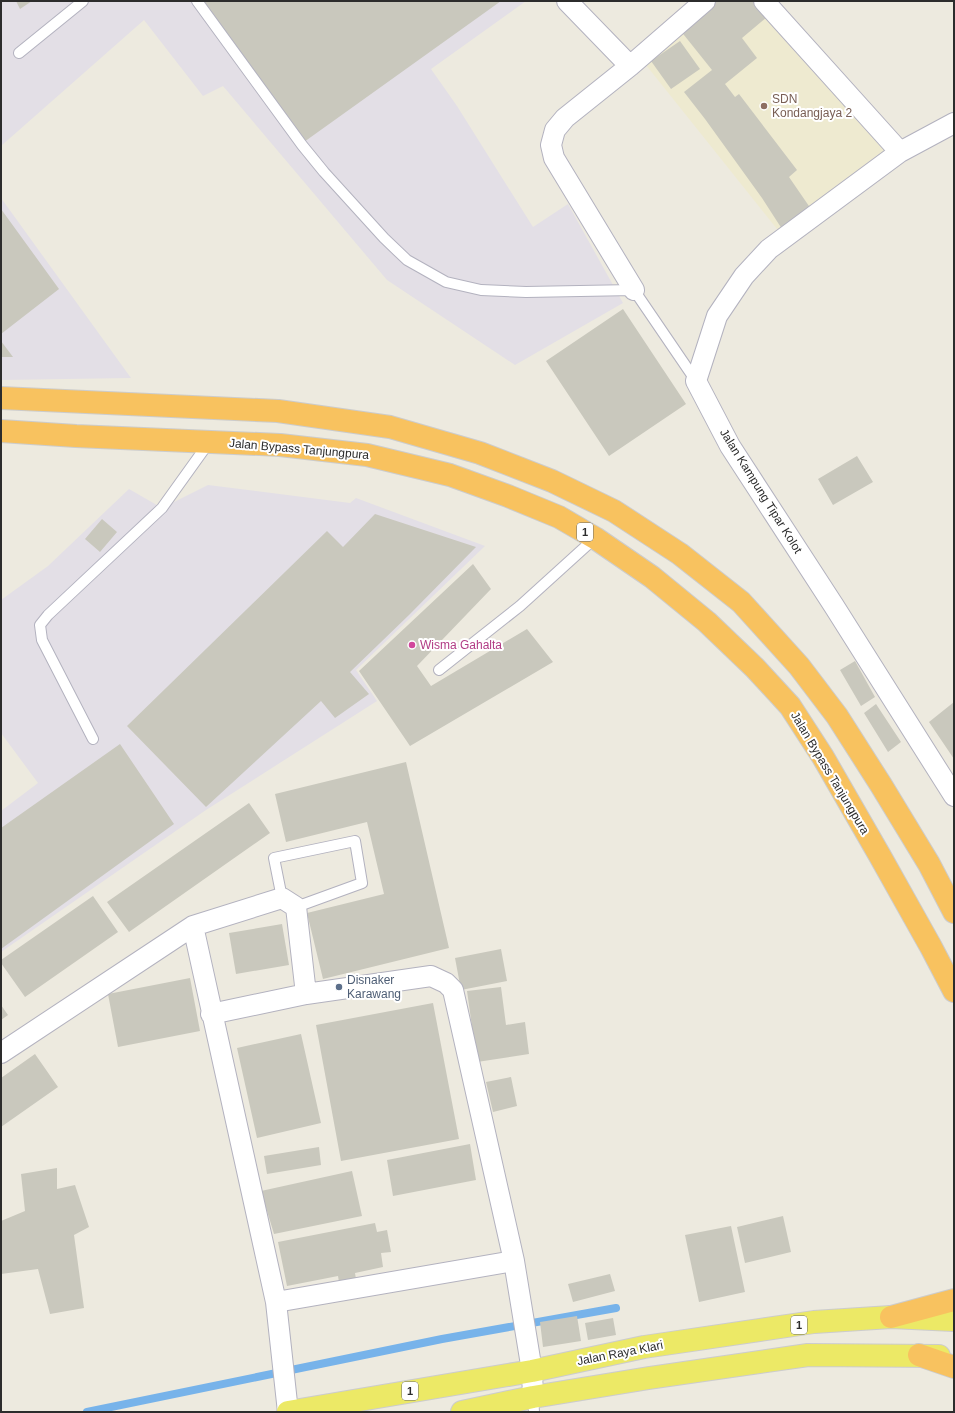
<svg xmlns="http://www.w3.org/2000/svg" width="955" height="1413" font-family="Arial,sans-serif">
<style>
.industrial{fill:#e3dfe6}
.education{fill:#eeead0}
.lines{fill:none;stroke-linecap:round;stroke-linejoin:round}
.stream{stroke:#77b3ea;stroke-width:8}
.building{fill:#c9c8bd}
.lane-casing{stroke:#b3b2bf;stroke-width:12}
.street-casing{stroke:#b3b2bf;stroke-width:22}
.primary-casing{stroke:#ccc;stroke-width:24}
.highway-casing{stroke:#ccc;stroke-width:24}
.lane{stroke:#fff;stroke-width:10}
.street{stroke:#fff;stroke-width:20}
.primary{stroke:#ece966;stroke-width:22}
.highway{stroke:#f8c25f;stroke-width:22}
.education-dot{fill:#8d6e63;stroke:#fff;stroke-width:1.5}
.hotel-dot{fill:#d1479c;stroke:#fff;stroke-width:1.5}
.service-dot{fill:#5c6f8a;stroke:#fff;stroke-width:1.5}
.labels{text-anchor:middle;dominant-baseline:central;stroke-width:4;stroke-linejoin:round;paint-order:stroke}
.shield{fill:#fff;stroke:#6b6b6b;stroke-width:1}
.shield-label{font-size:11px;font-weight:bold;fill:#2c2c2c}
.education-label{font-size:12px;fill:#785e54;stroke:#fff;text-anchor:start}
.street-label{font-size:12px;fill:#2c2c2c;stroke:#fff}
.hotel-label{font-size:12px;fill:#b23c85;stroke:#fff;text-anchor:start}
.service-label{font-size:12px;fill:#4e5e75;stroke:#fff;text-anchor:start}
</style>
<rect width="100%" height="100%" fill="#edeadf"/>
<!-- industrial -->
<path class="industrial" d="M1 1H526L431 69 457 106 533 227 568 204 623 303 515 365 387 280 223 86 203 96 144 20 1 146Z
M1 198 131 378 1 380Z
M208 485 350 503 356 498 485 546 356 670 377 701 206 810 1 952V811L38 783 1 733V600L48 566 129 489 162 508Z"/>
<!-- education -->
<path class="education" d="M711 1H758L889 152 781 234 642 60Z"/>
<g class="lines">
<!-- stream -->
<path class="stream" d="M87 1412 442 1339 616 1308"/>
</g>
<!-- building -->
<path class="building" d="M16 1H32L20 9Z
M198 1H501L304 142Z
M716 1H753L767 17 742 38 757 58 725 84 735 97 739 94 797 170 789 177 811 209 782 229 762 198 705 119 684 92 712 70 680 30Z
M680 41 700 69 671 89 651 61Z
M1 209 59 289 1 334Z
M623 309 686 404 609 456 546 361Z
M1 341 13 357H1Z
M857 456 873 482 833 505 818 479Z
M375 514 476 547 409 615 350 672 369 694 335 718 321 701 206 807 127 726 327 531 343 547Z
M102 519 117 532 100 552 85 539Z
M473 564 491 589 417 666 431 686 527 629 553 662 410 746 359 671Z
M855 661 875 697 861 706 840 670Z
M954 702V759L929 722Z
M876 704 901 742 888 752 864 713Z
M120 744 174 824 1 949V828Z
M406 762 449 948 323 979 307 913 384 894 367 822 286 842 275 794Z
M249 803 270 833 129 932 107 902Z
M93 896 118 932 25 997 1 963V960Z
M282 924 289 965 236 974 229 933Z
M501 949 507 981 461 990 455 958Z
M190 978 200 1031 118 1047 108 994Z
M501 987 506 1025 525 1022 529 1054 477 1062 467 991Z
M433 1003 459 1139 341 1161 316 1025Z
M1 1005 8 1015 1 1020Z
M301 1034 321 1123 257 1138 237 1048Z
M35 1054 58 1087 1 1127V1078Z
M511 1077 517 1106 493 1112 486 1082Z
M470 1144 476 1180 393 1196 387 1160Z
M319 1147 321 1165 267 1174 264 1156Z
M57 1168V1189L75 1185 89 1227 74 1235 84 1308 50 1314 38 1269 1 1274V1221L25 1211 21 1174Z
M352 1171 362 1216 274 1234 261 1191Z
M783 1216 791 1252 745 1263 737 1227Z
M375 1223 377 1232 387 1230 391 1252 381 1253 383 1267 355 1273 356 1279 339 1282 338 1276 287 1286 278 1242Z
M731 1226 745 1292 699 1302 685 1235Z
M610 1274 615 1291 573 1302 568 1284Z
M577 1316 581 1341 543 1347 540 1322Z
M613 1318 616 1335 588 1340 585 1323Z"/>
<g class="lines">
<!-- lane casing -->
<g class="lane-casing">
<path id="lane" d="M197 1 302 145 324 172 384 238 407 260 446 282 481 290 526 292 634 290 696 381
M19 53 83 1
M439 670 520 606 595 538
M93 739 42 640 40 625 48 615 162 508 210 441
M282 898 274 858 355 841 362 883 296 907
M533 1397 534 1412"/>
</g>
<!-- street casing -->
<g class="street-casing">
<path id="street" d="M567 1 630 66
M764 1 900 152
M954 123 900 152 769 249 744 276 717 316 696 381 730 446 834 606 954 796
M634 290 554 158 551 145 555 130 565 118 630 66 705 1
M193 926 276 1302 288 1412
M211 1014 306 994 431 976 446 983 453 990 514 1261 532 1371 533 1397
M1 1053 193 926 282 898 296 907 306 994
M276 1302 514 1261"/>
</g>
<!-- primary casing -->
<g class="primary-casing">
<path id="primary" d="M288 1412 532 1371 644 1347 814 1322 891 1317 954 1320
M462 1412 533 1397 649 1378 808 1355 939 1356"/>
</g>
<!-- highway casing -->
<g class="highway-casing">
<path id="highway" d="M1 398 278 411 390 427 480 453 552 481 614 511 680 554 741 602 799 666 837 716 881 785 929 864 954 912
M1 431 76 436 280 445 367 455 450 475 508 496 559 517 595 538 652 577 707 622 755 668 790 706 823 757 880 856 931 947 954 991
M891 1317 954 1300
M919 1355 954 1367"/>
</g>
<!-- lane -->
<use href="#lane" class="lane"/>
<!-- street -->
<use href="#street" class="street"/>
<!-- primary -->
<use href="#primary" class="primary"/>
<!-- highway -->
<use href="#highway" class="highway"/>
</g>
<!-- markers -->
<circle class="education-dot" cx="764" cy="106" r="4"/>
<circle class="hotel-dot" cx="412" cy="645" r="4"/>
<circle class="service-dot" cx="339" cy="987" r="4"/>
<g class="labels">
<!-- shield labels -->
<g class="shield">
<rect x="577" y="523" width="16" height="18" rx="3"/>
<rect x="791" y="1316" width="16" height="18" rx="3"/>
<rect x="402" y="1382" width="16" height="18" rx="3"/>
</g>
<g class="shield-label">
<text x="585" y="532">1</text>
<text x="799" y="1325">1</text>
<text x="410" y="1391">1</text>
</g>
<!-- education labels -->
<g class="education-label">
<text x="772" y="99">SDN<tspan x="772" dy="14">Kondangjaya 2</tspan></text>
</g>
<!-- street labels -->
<g class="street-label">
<text transform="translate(299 449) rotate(5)">Jalan Bypass Tanjungpura</text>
<text transform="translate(761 491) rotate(58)">Jalan Kampung Tipar Kolot</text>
<text transform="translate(830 773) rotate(59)">Jalan Bypass Tanjungpura</text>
<text transform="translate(620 1353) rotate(-11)">Jalan Raya Klari</text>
</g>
<!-- hotel labels -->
<g class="hotel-label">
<text x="420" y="645">Wisma Gahalta</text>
</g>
<!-- service labels -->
<g class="service-label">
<text x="347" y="980">Disnaker<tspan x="347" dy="14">Karawang</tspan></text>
</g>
</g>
<!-- border -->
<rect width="955" height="1413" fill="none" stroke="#2c2c2c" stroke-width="4"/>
</svg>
